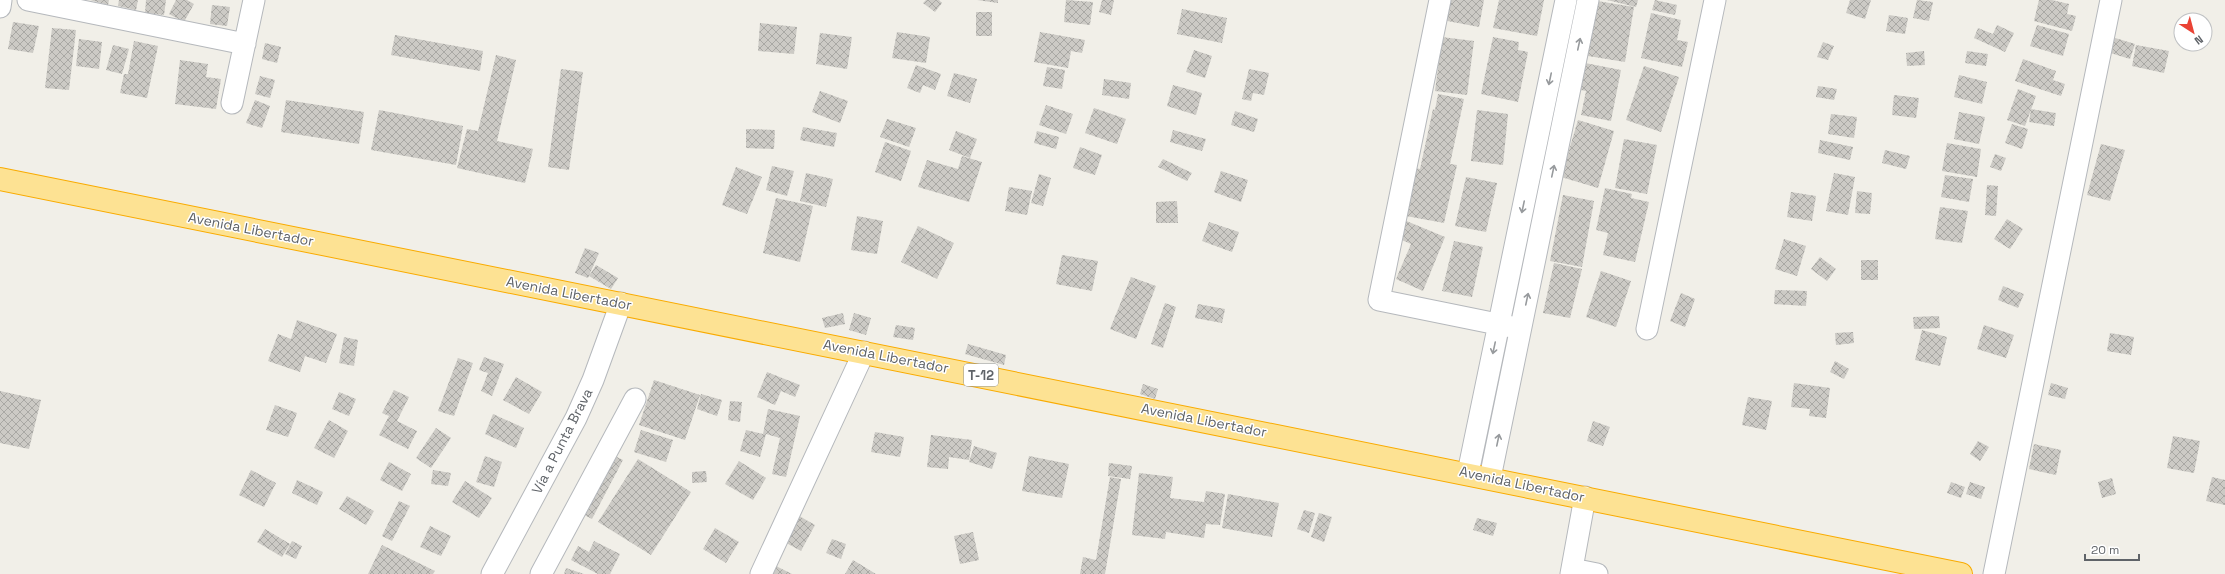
<svg xmlns="http://www.w3.org/2000/svg" width="2225" height="574" font-family="'Space Grotesk',sans-serif">
<style>
.building{fill:url(#building-cross-hatch)}
.lines{fill:none;stroke-linecap:round;stroke-linejoin:round}
.street-casing{stroke:#b5b8bc;stroke-width:23}
.highway-casing{stroke:#f9ab00;stroke-width:24}
.street{stroke:#fff;stroke-width:21}
.highway{stroke:#fde293;stroke-width:22}
.oneway{stroke:#979a9d}
.labels{text-anchor:middle;dominant-baseline:central;stroke-width:3;stroke-linejoin:round;paint-order:stroke}
.shield{fill:#fff;stroke:#8f9295;stroke-width:1}
.shield-label{font-size:13px;font-weight:bold;fill:#5f6368}
.street-label{font-size:14px;fill:#5f6368;stroke:#fff}
</style>
<defs>
<pattern id="building-cross-hatch" width="8" height="8" patternUnits="userSpaceOnUse"><rect width="8" height="8" fill="#cccac5"/><path d="M0 0l8 8M0 8l8-8" fill="none" stroke="#a9a8a4"/></pattern>
</defs>
<rect width="100%" height="100%" fill="#f1efe8"/>
<!-- building -->
<path class="building" d="M90 0H109L108 5Z
M119 0H138L136 10 118 6Z
M146 0H166L164 15 145 13Z
M176 0H187L194 4 184 22 169 14Z
M926 0H939L942 3 935 12 923 3Z
M977 0H998V3Z
M1066 0 1093 2 1090 25 1064 22Z
M1102 0H1114L1111 15 1099 12Z
M1451 0H1484L1479 27 1442 20 1445 1 1451 2Z
M1499 0H1544L1537 36 1493 28Z
M1591 0 1634 7 1625 62 1582 55Z
M1607 0H1638L1636 7Z
M1655 0 1677 5 1675 15 1652 10Z
M1850 0H1871L1865 19 1846 13Z
M1917 0 1933 2 1929 21 1913 18Z
M2039 0H2052L2069 4 2067 14 2076 16 2072 31 2034 21Z
M212 5 230 7 227 26 210 24Z
M1182 9 1227 18 1222 43 1177 34Z
M976 12H992V36H976Z
M1651 13 1681 20 1677 40 1688 42 1682 67 1641 58Z
M1889 15 1908 18 1905 34 1886 31Z
M13 22 39 26 33 53 8 49Z
M760 23 797 27 794 54 758 51Z
M1997 25 2014 33 2005 52 1974 38 1978 28 1993 34Z
M2037 25 2069 34 2063 56 2030 46Z
M52 28 76 30 69 90 45 88Z
M897 32 930 37 926 63 892 58Z
M1040 32 1085 40 1082 53 1071 51 1068 68 1034 62Z
M820 33 852 37 847 69 816 64Z
M395 35 483 51 480 71 391 55Z
M1442 37 1474 41 1467 95 1435 91Z
M1493 37 1519 42 1518 50 1528 52 1518 102 1481 94Z
M2112 37 2135 44 2130 59 2107 52Z
M79 39 102 42 99 69 76 66Z
M134 41 158 46 147 98 120 93 124 74H128Z
M1823 42 1834 46 1828 60 1817 57Z
M265 43 281 47 277 63 262 59Z
M113 45 129 49 122 74 106 70Z
M2136 45 2169 51 2164 73 2132 66Z
M1194 50 1212 56 1205 78 1186 72Z
M1924 51 1925 65 1907 66 1906 53Z
M1967 51 1988 54 1986 66 1965 63Z
M496 55 516 60 497 141 533 149 525 183 457 168 467 129 478 131Z
M2023 59 2056 71 2053 80 2065 84 2061 96 2015 81Z
M180 60 208 64 206 77 221 79 216 109 175 104Z
M1580 62 1621 70 1611 121 1581 115 1586 91 1575 89Z
M916 65 941 74 935 90 923 85 920 93 907 88Z
M1644 66 1679 77 1661 132 1626 120Z
M1047 67 1065 70 1062 89 1043 86Z
M561 69 583 72 569 170 548 167Z
M1249 69 1269 73 1264 95 1253 93 1251 101 1242 99Z
M954 73 977 79 970 103 947 96Z
M1959 75 1987 82 1982 104 1954 97Z
M260 76 275 80 270 98 255 94Z
M1104 79 1131 83 1129 99 1102 95Z
M1173 85 1202 93 1196 115 1167 106Z
M1818 86 1837 89 1834 100 1816 97Z
M2018 89 2036 96 2025 126 2007 120Z
M820 91 848 101 840 123 812 112Z
M1438 94 1464 99 1450 164 1457 165 1444 223 1406 216 1416 168 1420 169 1433 109 1435 110Z
M1894 95 1919 98 1916 118 1892 115Z
M255 100 270 106 262 128 246 123Z
M286 100 364 112 359 144 281 132Z
M1046 105 1073 114 1066 134 1039 125Z
M1094 108 1126 119 1117 144 1085 133Z
M2031 109 2056 113 2054 126 2029 122Z
M379 110 463 126 456 165 371 150Z
M1477 110 1508 114 1503 165 1471 161Z
M1235 111 1258 119 1254 132 1231 125Z
M1959 112 1985 117 1979 144 1954 139Z
M1831 114 1857 117 1854 138 1828 134Z
M887 119 916 128 909 147 880 137Z
M1578 120 1614 131 1598 188 1561 177Z
M2012 124 2028 129 2022 149 2005 143Z
M803 127 837 133 834 147 800 140Z
M746 129 775 130 774 149 746 148Z
M1173 130 1206 139 1202 151 1170 142Z
M956 131 977 139 970 158 949 150Z
M1037 131 1059 137 1056 149 1034 143Z
M1624 139 1657 145 1647 194 1615 188Z
M1820 140 1853 147 1850 160 1818 153Z
M885 142 911 151 901 181 875 172Z
M1947 143 1981 149 1977 177 1942 171Z
M2101 144 2125 150 2110 201 2087 195Z
M1080 147 1102 155 1095 175 1073 168Z
M1885 150 1910 156 1906 169 1882 163Z
M1995 154 2006 158 2001 171 1990 167Z
M962 156 982 162 969 202 918 187 927 160 958 169Z
M1163 159 1192 173 1187 181 1158 167Z
M772 166 794 171 787 196 766 190Z
M736 167 762 177 747 214 722 205Z
M1221 171 1248 180 1241 202 1214 192Z
M806 173 833 179 826 207 800 201Z
M1834 173 1855 177 1848 215 1826 211Z
M1039 174 1051 178 1043 206 1031 203Z
M1945 175 1973 179 1969 202 1941 197Z
M1466 177 1497 183 1486 232 1455 226Z
M1987 185 1998 186 1996 216 1985 215Z
M1009 187 1032 191 1027 215 1005 211Z
M1605 188 1632 194 1631 198 1649 202 1635 262 1603 255 1608 233 1596 230Z
M1857 191 1872 193 1870 214 1855 213Z
M1791 192 1816 196 1812 221 1787 217Z
M1563 195 1594 201 1582 267 1550 261Z
M776 198 813 206 800 262 763 253Z
M1177 201 1178 223H1156V202Z
M1940 207 1968 211 1962 243 1935 239Z
M857 216 883 221 877 254 851 250Z
M2007 219 2023 229 2010 249 1994 239Z
M1404 220 1445 237 1423 291 1396 279 1411 244 1397 238Z
M1209 222 1239 232 1232 252 1202 241Z
M918 226 954 243 937 279 901 262Z
M1784 239 1806 246 1797 276 1775 269Z
M1454 241 1483 247 1472 297 1442 291Z
M585 248 599 253 588 278 575 273Z
M1062 255 1098 261 1092 291 1056 284Z
M1820 257 1836 269 1827 281 1811 269Z
M1861 260H1878V280H1861Z
M1554 263 1582 269 1570 318 1543 313Z
M596 265 618 278 611 289 589 276Z
M1601 271 1631 281 1616 327 1586 317Z
M1131 277 1156 286 1136 339 1110 329Z
M2003 286 2024 294 2018 308 1998 300Z
M1775 290 1807 291 1806 306 1774 304Z
M1681 293 1695 299 1685 327 1670 321Z
M1165 303 1176 307 1163 348 1151 344Z
M1198 304 1225 309 1222 323 1195 318Z
M843 313 845 324 825 328 822 318Z
M854 313 871 318 866 335 849 330Z
M1939 316 1940 328 1914 329 1913 317Z
M297 320 337 334 326 363 305 356 300 372 268 361 278 334 291 339Z
M896 325 915 328 913 340 893 337Z
M1984 325 2014 335 2006 358 1977 349Z
M1922 330 1947 337 1940 366 1915 360Z
M1853 332 1854 343 1836 345 1835 333Z
M2110 333 2134 337 2131 355 2107 351Z
M344 337 358 340 354 366 339 363Z
M968 344 1006 355 1004 365 965 354Z
M484 357 504 364 492 396 481 391 488 373 479 370Z
M458 358 473 363 454 416 438 411Z
M1835 361 1849 369 1844 379 1830 372Z
M767 372 800 385 795 397 781 391 775 405 757 397Z
M516 377 542 392 529 414 503 400Z
M654 380 700 395 685 440 639 425Z
M1794 383 1830 388 1826 418 1809 416 1810 409 1791 407Z
M2051 383 2068 388 2065 399 2048 395Z
M1143 384 1158 389 1155 399 1140 394Z
M394 390 409 397 397 421 417 431 408 449 379 435 389 416 382 413Z
M0 391 41 400 29 449 0 443Z
M339 392 356 399 349 416 332 409Z
M701 394 722 400 717 416 697 409Z
M1748 397 1772 401 1766 430 1742 425Z
M730 401 742 402 740 422 728 420Z
M275 405 297 413 288 437 266 430Z
M768 409 800 416 786 477 772 474 780 438 766 434 760 457 740 451 746 430 763 434Z
M493 414 524 428 516 448 485 434Z
M329 420 348 431 334 458 314 448Z
M1593 421 1610 427 1603 446 1587 441Z
M436 428 451 438 431 468 416 458Z
M641 430 673 440 666 462 634 452Z
M875 432 904 437 900 457 871 452Z
M931 435 972 440 969 460 949 457 948 469 927 467Z
M2173 436 2200 441 2194 473 2167 468Z
M1978 441 1989 447 1980 461 1970 454Z
M2034 444 2061 450 2056 475 2029 469Z
M974 446 997 453 992 469 969 462Z
M613 455 623 460 592 519 575 510Z
M485 456 502 462 494 487 476 482Z
M1029 456 1069 464 1062 498 1022 491Z
M638 459 691 492 651 555 598 522Z
M739 461 766 478 753 500 725 484Z
M389 462 411 474 402 491 380 480Z
M1109 463 1132 466 1130 479 1108 476Z
M251 470 276 483 264 507 239 495Z
M433 470 451 473 448 486 431 484Z
M706 471 707 482 692 483V472Z
M1139 473 1173 477 1170 498 1204 502 1206 491 1225 494 1220 525 1206 524 1204 538 1166 532 1165 539 1132 535Z
M1110 477 1121 479 1105 574H1080L1083 557 1096 560Z
M2212 477 2225 480V505L2206 501Z
M2112 478 2116 494 2102 498 2098 482Z
M297 480 323 492 317 505 292 493Z
M465 481 492 498 479 518 452 502Z
M1951 482 1965 487 1961 498 1947 493Z
M1970 482 1985 487 1981 499 1966 494Z
M1228 494 1279 503 1272 537 1222 528Z
M347 496 374 511 366 525 339 509Z
M399 501 410 506 392 541 382 536Z
M1304 510 1315 513 1309 533 1297 529Z
M794 513 815 525 801 551 779 539Z
M1319 513 1332 517 1324 542 1311 537Z
M1477 518 1497 523 1493 536 1473 530Z
M430 526 451 536 441 556 420 547Z
M715 528 739 542 726 563 703 549Z
M265 529 290 544 282 557 257 542Z
M973 532 979 560 960 564 954 536Z
M832 539 846 544 841 559 826 553Z
M292 541 302 546 296 559 285 554Z
M594 541 620 554 610 574H598L571 560 578 546 589 552Z
M382 545 435 571 433 574H368Z
M853 560 876 574H845Z
M776 566 792 574H772Z
M566 568 584 574H564Z"/>
<g class="lines">
<!-- street casing -->
<g class="street-casing">
<path id="street" d="M28 0 245 44
M1440 0 1379 300 1512 327
M0 7 1 0
M232 103 254 0
M1647 329 1715 0
M1468 473 1566 0
M1490 478 1588 0
M1572 569 1597 574
M492 574 576 418 593 380 621 303
M541 574 635 399
M761 574 864 352
M1571 574 1585 497
M1994 574 2111 0"/>
</g>
<!-- highway casing -->
<g class="highway-casing">
<path id="highway" d="M0 179 1961 574"/>
</g>
<!-- street -->
<use href="#street" class="street"/>
<!-- highway -->
<use href="#highway" class="highway"/>
</g>
<!-- one-way arrows -->
<defs><path id="oneway-shaft" d="M-6 0H5M1.5-3L5.5 0L1.5 3" fill="none" stroke-width="1.6" stroke-linecap="round" stroke-linejoin="round"/></defs>
<g class="oneway">
<use href="#oneway-shaft" transform="translate(1579 44) rotate(-78)"/>
<use href="#oneway-shaft" transform="translate(1550 79) rotate(102)"/>
<use href="#oneway-shaft" transform="translate(1553 171) rotate(-78)"/>
<use href="#oneway-shaft" transform="translate(1523 207) rotate(102)"/>
<use href="#oneway-shaft" transform="translate(1527 299) rotate(-78)"/>
<use href="#oneway-shaft" transform="translate(1494 348) rotate(102)"/>
<use href="#oneway-shaft" transform="translate(1498 440) rotate(-78)"/>
</g>
<g class="labels">
<!-- shield labels -->
<rect class="shield" x="964" y="364" width="34" height="22" rx="3"/>
<g class="shield-label">
<text x="981" y="375">T-12</text>
</g>
<!-- street labels -->
<g class="street-label">
<text transform="translate(251 229) rotate(11)">Avenida Libertador</text>
<text transform="translate(569 293) rotate(11)">Avenida Libertador</text>
<text transform="translate(886 356) rotate(11)">Avenida Libertador</text>
<text transform="translate(1204 420) rotate(11)">Avenida Libertador</text>
<text transform="translate(562 441) rotate(-63)">Vía a Punta Brava</text>
<text transform="translate(1522 484) rotate(12)">Avenida Libertador</text>
</g>
</g>
<!-- north arrow -->
<g transform="translate(2193 32) rotate(144)"><circle r="19" fill="#ffffff" stroke="#bfc1c3"/>
<path d="M0-3L7 15L0 10L-7 15Z" fill="#ea4335"/>
<text y="-6" font-size="11" font-weight="bold" text-anchor="middle" fill="#5f6368">N</text>
</g>
<!-- scale -->
<path d="M2085 554v6h54v-6" fill="none" stroke="#5f6368" stroke-width="2"/>
<text x="2091" y="554" font-size="12" fill="#5f6368" stroke="#ffffff" stroke-width="3" paint-order="stroke">20 m</text>
</svg>
